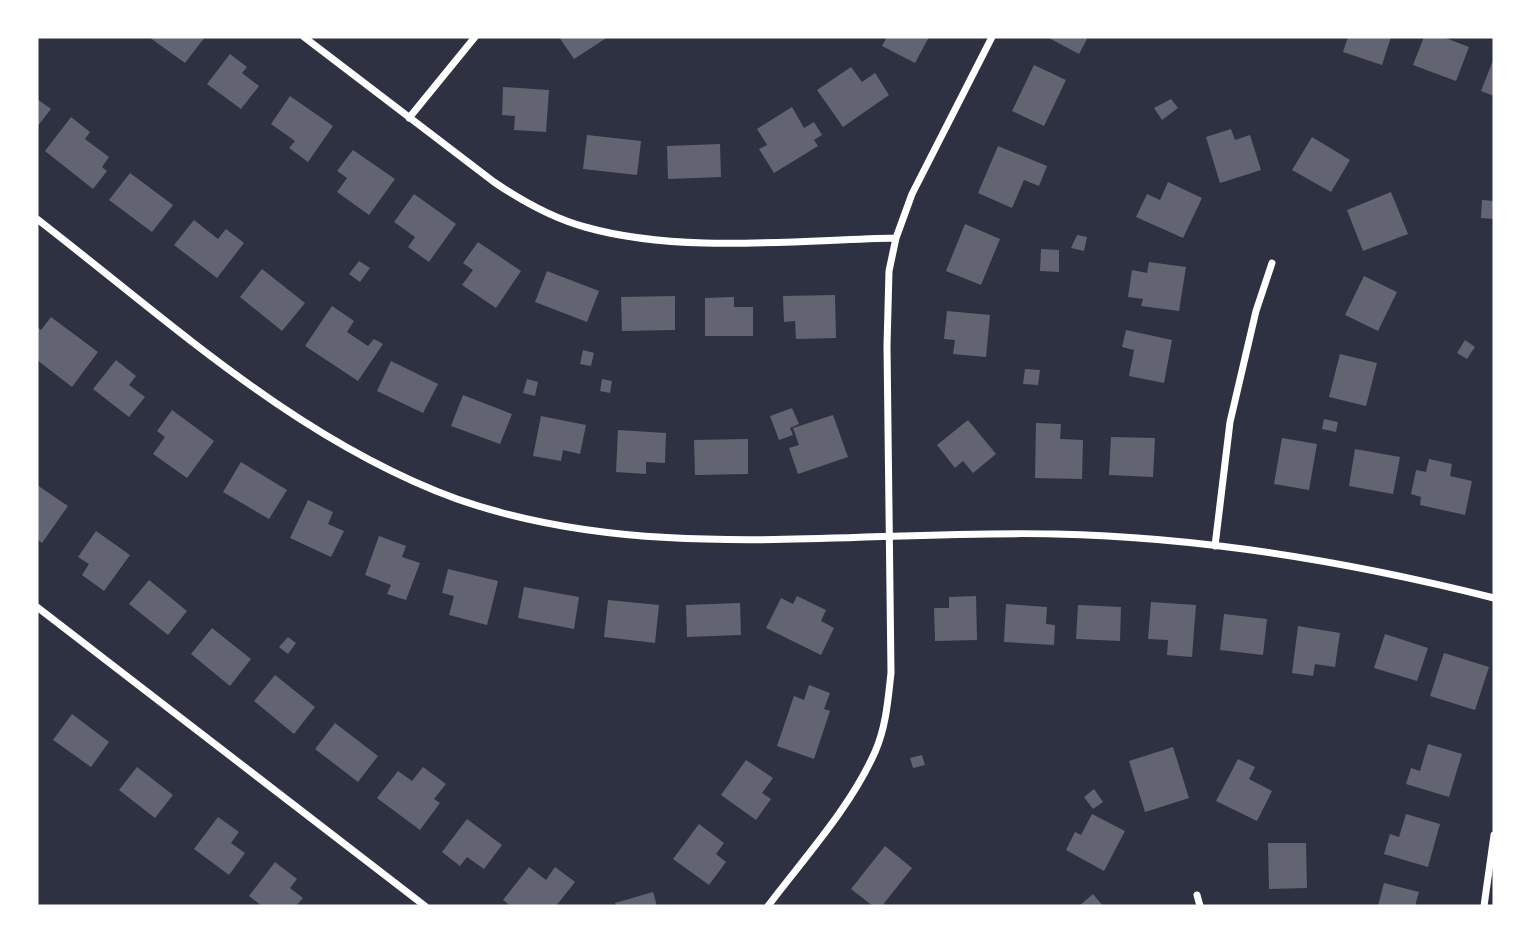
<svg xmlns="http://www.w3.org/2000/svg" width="1531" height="943" font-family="Lato,sans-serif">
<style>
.building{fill:#626471}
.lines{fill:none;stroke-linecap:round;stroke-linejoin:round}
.minor{stroke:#fff;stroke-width:7}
</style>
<rect width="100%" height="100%" fill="#2d3142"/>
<!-- building -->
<path class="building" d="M149 37H205L185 63Z
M559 37H608L574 59Z
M887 37H929L915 63 882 46Z
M1047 37H1088L1079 54Z
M1348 37H1391L1382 65 1343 52Z
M1424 37H1443L1469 47 1456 81 1413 65Z
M230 54 247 67 242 73 259 86 241 109 207 84Z
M1494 58V96L1481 91Z
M1034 65 1066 80 1044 126 1012 111Z
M851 67 862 82 875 73 889 95 843 127 817 90Z
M503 87 549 90 546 132 514 130 515 116 502 115Z
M290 96 333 126 308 162 289 148 295 141 271 124Z
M37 99 51 109 37 127Z
M1171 99 1178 108 1162 120 1154 108Z
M792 107 804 128 814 122 822 135 814 140 818 146 774 173 759 149 767 145 757 129Z
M71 117 90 132 85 139 109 157 102 167 107 171 93 189 45 151Z
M1231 129 1235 140 1250 135 1261 170 1220 183 1206 137Z
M587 135 641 141 637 175 583 169Z
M1312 137 1350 160 1331 192 1292 170Z
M720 144 721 177 668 179 667 146Z
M998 146 1047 166 1039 186 1024 180 1012 208 978 193Z
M353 150 395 179 369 215 337 192 347 178 337 171Z
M130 173 173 205 152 232 109 200Z
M1168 182 1202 198 1183 238 1136 217 1147 194 1160 200Z
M1391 192 1408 234 1363 251 1347 210Z
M414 194 456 224 429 262 408 247 415 237 394 222Z
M1482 200 1494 201V219L1481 218Z
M194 220 218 239 226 229 244 243 217 278 174 245Z
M965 224 1000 239 981 285 946 271Z
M1077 235 1087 237 1084 251 1071 248Z
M478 242 521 271 496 308 462 285 473 270 463 263Z
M1041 249 1059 250V272L1040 271Z
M359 261 370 268 360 282 349 274Z
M1149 262 1186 267 1179 311 1141 306 1143 299 1128 297 1132 270 1147 273Z
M262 269 305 303 282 331 240 297Z
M547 271 599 291 587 322 535 302Z
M1364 276 1397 292 1378 331 1345 315Z
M835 295 836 338 796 339 795 321 784 322 783 296Z
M675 296V330L622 331 621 297Z
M734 297V307H753V336H705V298Z
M332 306 354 321 347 332 368 346 374 339 383 344 358 381 305 346Z
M947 311 990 315 986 357 953 354 955 340 944 339Z
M51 317 98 352 72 387 37 360V327L41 330Z
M1126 330 1172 340 1164 383 1129 376 1134 350 1122 347Z
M1465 340 1475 347 1467 359 1457 353Z
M583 350 594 353 591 366 580 364Z
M1340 354 1377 363 1366 406 1329 397Z
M116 360 136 376 129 385 145 397 129 417 93 389Z
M391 361 438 384 423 413 377 391Z
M1025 369 1040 370 1038 385 1023 384Z
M527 379 538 382 535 396 523 393Z
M602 379 612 381 610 393 600 391Z
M463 395 512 414 500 444 451 426Z
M792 408 799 424 790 428 793 435 779 440 770 416Z
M172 410 214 441 187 478 153 454 165 437 157 431Z
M833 415 848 457 798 474 789 448 799 445 793 428Z
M541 416 586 425 580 454 563 450 561 461 533 456Z
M1324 419 1338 422 1336 432 1322 429Z
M968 420 996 454 973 473 963 461 955 468 937 445Z
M1036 423 1061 424 1060 439 1083 440 1082 479 1035 478Z
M618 430 666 433 665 463 646 462V474L616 472Z
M1111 437 1155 438 1153 477 1109 475Z
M1282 438 1317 444 1309 490 1274 484Z
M748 439V474L695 475 694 440Z
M1355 449 1400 457 1393 494 1349 486Z
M1429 459 1452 464 1450 476 1472 481 1465 515 1420 505 1421 497 1411 494 1416 470 1426 472Z
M241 462 287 490 269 519 223 492Z
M37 485 68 506 42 543 37 539Z
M308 500 333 512 328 524 344 531 331 557 290 538Z
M96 531 130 555 104 591 82 575 89 564 78 557Z
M379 536 406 546 402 557 420 563 406 600 387 594 391 585 365 575Z
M448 569 498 581 487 625 449 615 454 596 442 593Z
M149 580 187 611 168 635 129 604Z
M524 587 579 597 574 629 518 618Z
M797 596 826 610 821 621 834 628 821 655 766 628 781 598 793 604Z
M976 596 977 640 935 641 934 608H949V597Z
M608 600 659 605 655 643 604 637Z
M1151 602 1196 605 1192 657 1167 655 1168 640 1148 639Z
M740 603 741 635 687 637 686 605Z
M1006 604 1047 607 1046 624 1055 625 1054 645 1004 642Z
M1078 605 1121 607 1120 641 1076 639Z
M1224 614 1267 619 1263 655 1220 650Z
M1298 626 1340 633 1335 667 1315 664 1313 676 1292 673Z
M212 628 251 659 230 686 191 654Z
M1385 634 1428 648 1417 681 1374 668Z
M288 637 296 643 288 654 279 647Z
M1444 653 1489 667 1475 710 1430 696Z
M275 675 315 707 294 734 254 701Z
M809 685 830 693 824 709 830 711 814 759 777 746 794 696 804 700Z
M72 714 109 742 91 767 53 740Z
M335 723 378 756 358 782 315 749Z
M1428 744 1462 754 1449 797 1406 784 1411 768 1420 771Z
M1173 747 1189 798 1145 812 1129 761Z
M922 755 925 765 913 768 910 758Z
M1238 759 1255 767 1249 779 1272 791 1257 821 1216 801Z
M746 760 773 778 762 793 771 799 756 820 721 795Z
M137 767 173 795 155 818 119 790Z
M423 767 446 784 434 799 440 803 420 830 377 798 398 771 412 781Z
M1094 789 1103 802 1093 809 1084 797Z
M1092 814 1125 831 1104 871 1066 850 1075 832 1081 835Z
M1406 814 1440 824 1428 867 1384 854 1390 834 1399 837Z
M218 817 239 832 231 843 245 853 229 875 194 849Z
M467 819 502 845 484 869 467 857 460 866 442 852Z
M699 824 724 843 716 854 726 862 709 885 673 859Z
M1268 843H1306L1307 888 1269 889Z
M885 846 912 868 882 906H873L851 889Z
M275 862 297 879 290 888 303 898 296 906H262L249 896Z
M529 867 546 880 555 867 575 882 556 906H511L503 900Z
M1384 883 1419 892 1415 906H1378Z
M653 892 657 906H616L615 903Z
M1093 894 1103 906H1079Z"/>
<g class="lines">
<!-- minor -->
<path class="minor" d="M304 37 494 182C522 201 552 218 585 227 680 254 798 240 896 238
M409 118 475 37
M37 219C169 321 298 441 457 499 648 566 857 529 1055 534 1203 537 1351 562 1494 598
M1215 546 1230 422 1256 311 1272 263
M37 607 425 906
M1197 895 1200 906
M768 906C805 857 850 808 875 752 886 727 888 700 891 673L887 346 889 271 896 238 912 194 992 37
M1484 906 1494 835"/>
</g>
<!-- border -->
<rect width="1531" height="943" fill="none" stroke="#ffffff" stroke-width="77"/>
</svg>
